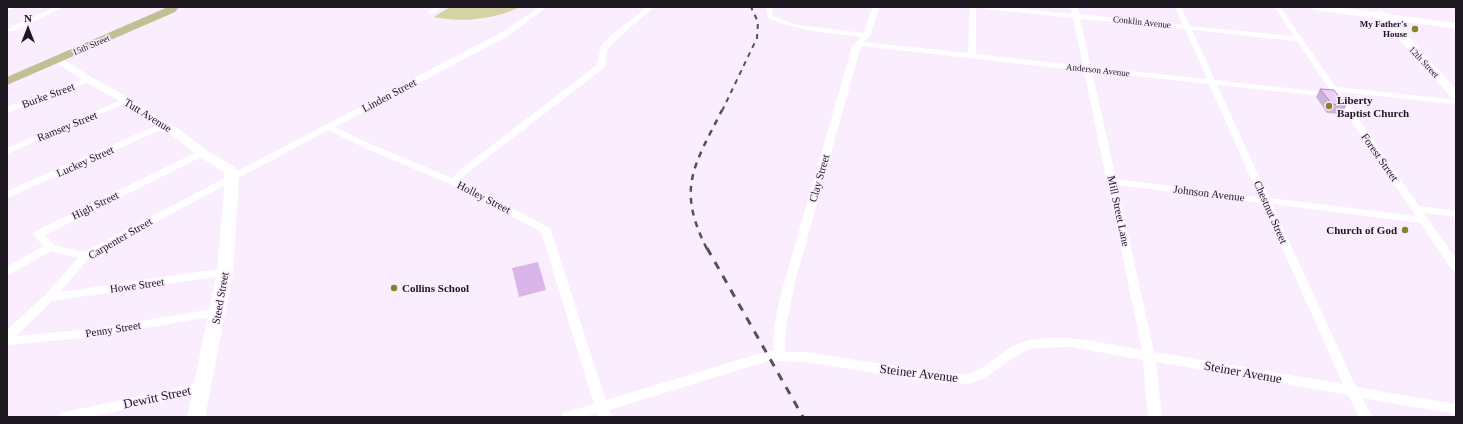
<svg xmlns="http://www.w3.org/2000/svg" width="1463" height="424" font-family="Georgia,serif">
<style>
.green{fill:#d4d3a4}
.water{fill:#dab5e9}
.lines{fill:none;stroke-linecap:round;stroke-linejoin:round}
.street{fill:#fff;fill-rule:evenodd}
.secondary{fill:#fff;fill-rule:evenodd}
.primary{fill:#c1bf94;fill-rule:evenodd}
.rail-far2{stroke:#57505a;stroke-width:2;stroke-dasharray:5 5;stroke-linecap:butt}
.rail-far1{stroke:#57505a;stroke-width:2.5;stroke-dasharray:6 6;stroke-linecap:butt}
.rail{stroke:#57505a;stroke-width:3;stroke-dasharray:8 8;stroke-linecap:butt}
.wall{fill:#cdb2d7}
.building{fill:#eecffa;stroke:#a791af}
.poi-dot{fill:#87822a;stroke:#f9edfe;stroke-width:1.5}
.labels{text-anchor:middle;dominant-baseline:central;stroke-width:3;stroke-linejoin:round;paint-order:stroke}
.far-street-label{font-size:9px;fill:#1d1820;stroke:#f9edfe}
.far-poi-label{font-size:9px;font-weight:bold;fill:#1d1820;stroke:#f9edfe;text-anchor:end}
.street-label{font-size:11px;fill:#1d1820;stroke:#f9edfe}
.poi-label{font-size:11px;font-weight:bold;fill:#1d1820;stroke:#f9edfe;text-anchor:start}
.near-street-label{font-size:13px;fill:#1d1820;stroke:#f9edfe}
</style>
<rect width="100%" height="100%" fill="#f9edfe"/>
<!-- green -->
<path class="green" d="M450 7H520C495 19 461 23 434 17Z"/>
<!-- water -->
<path class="water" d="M538 262 546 290 519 297 512 268Z"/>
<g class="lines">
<!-- street -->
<path class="street" d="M7 7H19L7 10Z
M55 7H64L14 31H8L7 29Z
M435 7H443L432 14H428V12Z
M540 7H547L508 36 335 127 373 145 452 178 461 169 597 65 601 46 610 36 647 7H654L616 40 608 48 604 68 467 173 459 181 550 228 606 400 768 351H773L774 327 780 297 852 47 861 37C829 33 797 31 768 18L766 7H772L773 16 798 25 863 33 873 7H879L870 36 864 42 968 53 970 7H976V54L1083 66 1073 18 986 9 983 7H1006L1072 14 1071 7H1077L1079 14 1183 25 1175 7H1181L1190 26 1294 36 1274 7H1280L1336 87 1456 100V104L1340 92 1419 206 1456 211V217L1424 213 1456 259V271L1452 270 1420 223 1272 204 1356 387 1456 404V414L1362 398 1373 417H1359L1348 395 1156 362 1162 417H1148L1143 360 1072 347 1036 348 1022 352 983 379 971 383 960 384 940 383 806 362 768 361 609 410 612 417H598L597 413 585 417H561L563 413 594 404 541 232 450 184 367 149 328 130 89 258 60 292 225 268 229 269 230 272 229 275 52 301 16 336 93 329 218 308 222 309 224 312 222 315 93 337 7 345V330L45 295 78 258 51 251 7 276V267L43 246 33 234 34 232 199 151H205L207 153 205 155 45 235 54 245 84 252 502 32ZM1080 19 1185 29 1207 79 1091 67ZM1192 30 1297 41 1332 93 1215 80ZM861 46 1084 71 1142 350C1104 344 1061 331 1023 342 1003 348 990 367 971 373 961 376 950 373 940 373L806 352H785L786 327 795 282ZM1092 71 1209 84 1259 197 1116 179ZM1217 85 1331 97 1334 96 1416 216 1269 198ZM1117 185 1262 203 1343 384 1154 352Z
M86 78H89L93 80 7 113V107Z
M124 99H127L131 101 7 154V148Z
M162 123 165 124 166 126 165 128 7 198V191Z
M201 383 206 384 207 388 206 392 201 393 90 417H58L60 413 65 412Z"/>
<!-- secondary -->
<path class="secondary" d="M1309 7H1335L1377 12 1381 10 1387 14 1456 23V29L1393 20 1456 89V99L1452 98 1381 19 1314 10Z
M58 56 93 78 131 99 166 123 181 130 206 150 235 167 239 178 233 272 205 417H187L217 272 225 178 224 172 198 156 173 136 158 129 123 103 85 82 54 61 53 59Z"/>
<!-- primary -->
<path class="primary" d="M168 7H179L175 12 7 85V77Z"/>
<!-- rail-far2 -->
<path class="rail-far2" d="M722 111 757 38 758 22 751 7"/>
<!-- rail-far1 -->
<path class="rail-far1" d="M707 249C676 188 694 166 722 110"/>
<!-- rail -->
<path class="rail" d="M707 248 803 417"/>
</g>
<!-- wall -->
<path class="wall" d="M1185 7H1199L1198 8Z
M1320 89 1346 106 1342 114 1327 113 1316 97Z"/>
<!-- building -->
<path class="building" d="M1320 89 1334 90 1346 106 1332 104Z"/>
<!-- markers -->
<g class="poi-dot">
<circle cx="1415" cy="29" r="4"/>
<circle cx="1329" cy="106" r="4"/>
<circle cx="1405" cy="230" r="4"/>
<circle cx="394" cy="288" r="4"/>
</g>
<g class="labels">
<!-- far-street labels -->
<g class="far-street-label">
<text transform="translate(1142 22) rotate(6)">Conklin Avenue</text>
<text transform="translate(91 45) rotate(-23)">15th Street</text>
<text transform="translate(1424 62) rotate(47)">12th Street</text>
<text transform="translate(1098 70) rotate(6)">Anderson Avenue</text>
</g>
<!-- far-poi labels -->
<g class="far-poi-label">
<text x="1407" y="24">My Father's<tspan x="1407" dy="10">House</tspan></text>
</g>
<!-- street labels -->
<g class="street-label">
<text transform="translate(48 95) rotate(-20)">Burke Street</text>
<text transform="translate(389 95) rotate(-28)">Linden Street</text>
<text transform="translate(148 115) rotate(32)">Tutt Avenue</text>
<text transform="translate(67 126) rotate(-22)">Ramsey Street</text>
<text transform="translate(1380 157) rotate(55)">Forest Street</text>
<text transform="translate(85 161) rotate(-24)">Luckey Street</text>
<text transform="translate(819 178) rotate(-74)">Clay Street</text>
<text transform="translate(1209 193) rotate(7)">Johnson Avenue</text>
<text transform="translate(484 197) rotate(27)">Holley Street</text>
<text transform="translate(95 205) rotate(-26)">High Street</text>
<text transform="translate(1119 211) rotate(78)">Mill Street Lane</text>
<text transform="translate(1271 212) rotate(66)">Chestnut Street</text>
<text transform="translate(120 238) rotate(-30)">Carpenter Street</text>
<text transform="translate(137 285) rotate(-8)">Howe Street</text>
<text transform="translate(220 298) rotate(-80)">Steed Street</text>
<text transform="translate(113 329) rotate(-9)">Penny Street</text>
</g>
<!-- poi labels -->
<g class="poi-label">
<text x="1337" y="100">Liberty<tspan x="1337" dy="13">Baptist Church</tspan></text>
<text x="1397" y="230" text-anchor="end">Church of God</text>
<text x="402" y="288">Collins School</text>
</g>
<!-- near-street labels -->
<g class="near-street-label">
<text transform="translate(1243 372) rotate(10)">Steiner Avenue</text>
<text transform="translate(919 373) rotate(7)">Steiner Avenue</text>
<text transform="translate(157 397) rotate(-12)">Dewitt Street</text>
</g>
</g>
<!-- border -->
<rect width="1463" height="424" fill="none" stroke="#1d1820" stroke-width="16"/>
<!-- north arrow -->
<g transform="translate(28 28)" stroke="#f9edfe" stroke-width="3" paint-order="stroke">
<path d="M0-3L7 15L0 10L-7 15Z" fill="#1d1820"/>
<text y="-6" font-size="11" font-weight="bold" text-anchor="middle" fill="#1d1820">N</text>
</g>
</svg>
